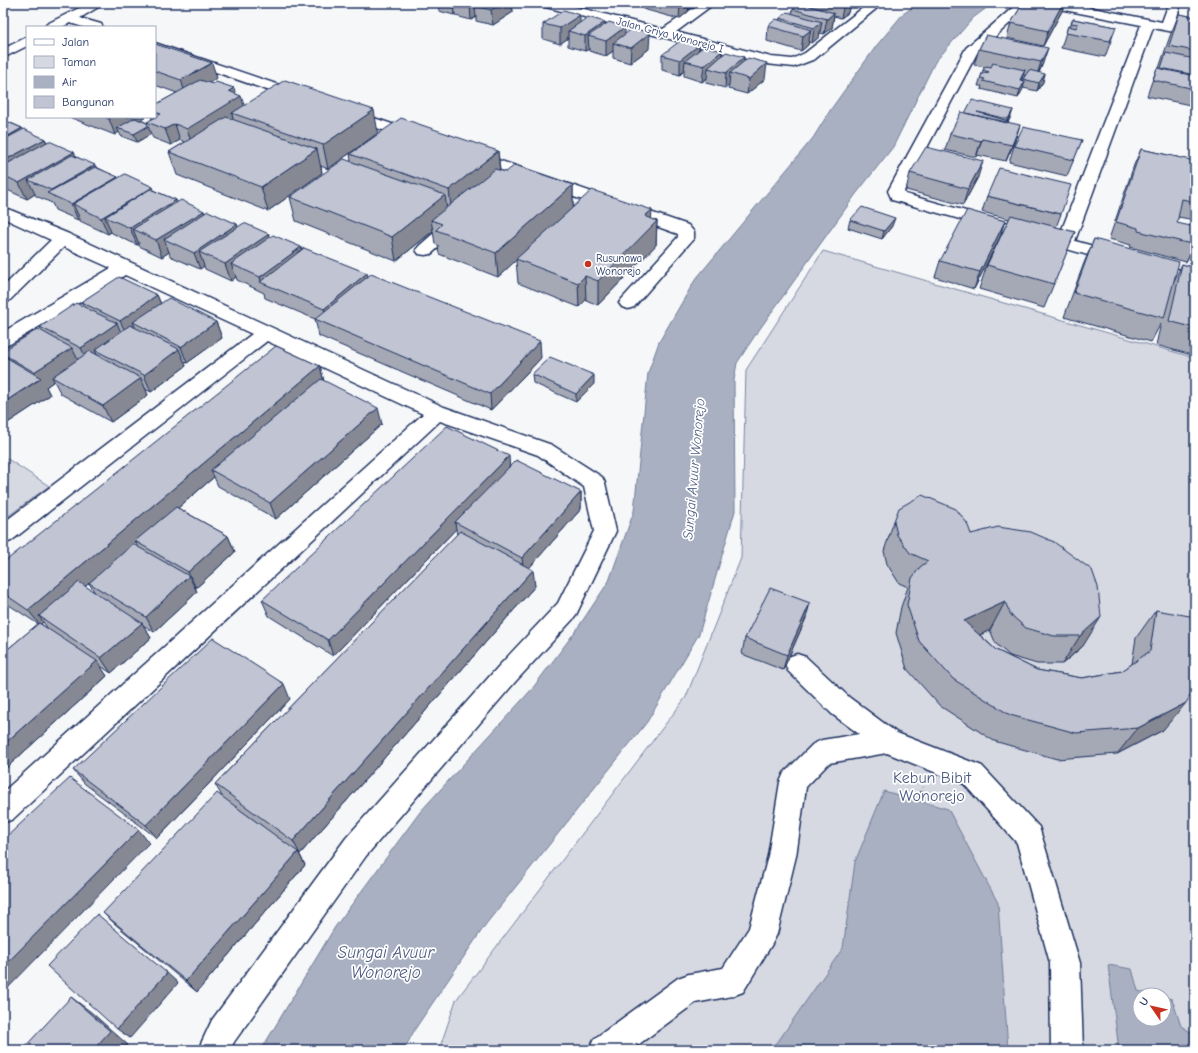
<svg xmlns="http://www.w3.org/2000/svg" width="1198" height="1053" font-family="'Comic Neue',sans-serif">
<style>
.green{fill:#d6d9e2;stroke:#7884a0;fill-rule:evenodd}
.water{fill:#a9b0c1;stroke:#707c99}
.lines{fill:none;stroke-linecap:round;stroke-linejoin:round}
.lane-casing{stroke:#1b2f5e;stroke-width:3}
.street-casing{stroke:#1b2f5e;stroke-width:3}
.path{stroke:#1b2f5e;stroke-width:3;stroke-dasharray:4 4;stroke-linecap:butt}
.lane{fill:#fff;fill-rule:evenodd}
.street{fill:#fff;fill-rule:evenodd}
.wall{fill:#a5a9b5;stroke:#1b2f5e;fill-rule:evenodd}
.shaded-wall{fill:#868994;stroke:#1b2f5e}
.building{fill:#c0c4d3;stroke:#1b2f5e}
.poi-dot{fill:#c8321e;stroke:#fff;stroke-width:1.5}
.labels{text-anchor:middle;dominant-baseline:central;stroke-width:3.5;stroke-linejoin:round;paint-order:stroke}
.far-street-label{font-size:11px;fill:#1b2f5e;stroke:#fff}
.far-poi-label{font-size:11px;fill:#1b2f5e;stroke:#fff;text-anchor:start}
.water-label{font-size:14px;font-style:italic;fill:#4d5c81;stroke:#fff}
.near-park-label{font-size:16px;fill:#4a5a7f;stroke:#fff}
.near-water-label{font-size:17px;font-style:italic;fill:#4d5c81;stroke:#fff}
</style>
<rect width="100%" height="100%" fill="#f6f7f9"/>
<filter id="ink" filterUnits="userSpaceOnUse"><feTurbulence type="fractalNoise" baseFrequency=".025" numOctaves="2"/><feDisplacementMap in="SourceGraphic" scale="8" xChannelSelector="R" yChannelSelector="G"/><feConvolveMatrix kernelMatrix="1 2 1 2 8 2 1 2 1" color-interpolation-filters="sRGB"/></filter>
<g filter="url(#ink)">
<!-- green -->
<path class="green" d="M823 251 1195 358V1050H439L456 1000 686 697 741 558 746 370ZM1140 995H1164V1019H1140Z
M3 456 49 486 7 517 3 515Z"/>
<!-- water -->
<path class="water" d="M919 3H993L973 18 935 62 893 147 856 194 754 337 737 363 734 380 735 511 699 634 647 722 486 924 415 1029 404 1050H261L335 927 420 812 532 689 577 629 609 581 634 511 648 373 659 342 695 280 813 138 831 109 877 45 903 14Z
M884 791 948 809 998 903 1008 1050H767L779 1040 843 948 855 862Z
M1108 965 1132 969 1138 991 1154 995H1140V1019H1164V997L1172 999 1181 1026 1195 1035V1050H1119Z"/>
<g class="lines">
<!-- lane casing -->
<g class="lane-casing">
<path id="lane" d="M797 654 806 657 850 698 897 733 982 766 1039 827 1080 963 1083 1050H1051L1050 963 1017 843 964 784 887 753 829 763 806 787 796 856 777 934 772 944 743 992 732 996 695 1003 631 1050H589L594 1039 678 978 689 974 723 968 749 928 768 856 780 782 784 773 813 744 822 740 859 734 832 714 788 671 785 664 788 657Z"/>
</g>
<!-- street casing -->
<g class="street-casing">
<path id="street" d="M89 3H105L80 18 101 24 103 27H83L70 23 62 27H45L47 24Z
M540 3H561L663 29 701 3H715L676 32 771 57 792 59 805 53 869 3H883L815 59 794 67 766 64 542 6Z
M1018 3H1032L977 53 904 191 905 194 1059 237 1141 25 1049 7 1043 3H1068L1162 22 1169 3H1181L1175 24 1195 28V36L1153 28 1075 241 1195 274V285L892 200 888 191 966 48Z
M27 37V46L3 58V49Z
M155 43 306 94 308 97 306 100H296L155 51Z
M347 109 422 134 425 137 422 140H412L342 116 340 113 342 110Z
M472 151 688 225 694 232V238L634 307 628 309 622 307 619 303 622 299 678 237V234L467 159 464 156 467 153Z
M3 207 69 234 444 407 552 445 602 477 605 483 616 531 575 617 515 682 366 856 234 1042 230 1050H198L212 1020 346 838 497 668 558 603 594 531 584 487 538 455 440 421 13 819 3 823V792L423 414 267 341 11 541 3 544V523L252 334 125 275 10 344 3 346V332L111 268 64 247 9 301 3 303V287L51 240 3 218Z
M457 217 463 218 465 222 463 226 431 254 425 255 419 254 416 250 419 246 451 218Z"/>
</g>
<!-- path -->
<path class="path" d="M921 795 923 787"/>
<!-- lane -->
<use href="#lane" class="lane"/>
<!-- street -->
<use href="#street" class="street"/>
</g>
<!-- wall -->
<path class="wall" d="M438 3H512L513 12 493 25 476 21V17L471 20 456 16 455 14 454 15 439 11Z
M643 3H701L693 9 689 8 688 12 679 19 643 9Z
M809 3H850L848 13 841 18 834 16 832 28 824 34 820 33 819 37 812 43 809 42 808 45 801 51 767 41 768 26 779 20 780 18 792 14 793 9 809 6Z
M1023 3H1064L1062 11 1043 46 1007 38 1011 23Z
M1179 14 1195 17V106L1147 96 1151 84 1157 68H1159L1170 36Z
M1073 19 1116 27 1105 57 1061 48 1068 26 1070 27Z
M605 22V25L625 34 649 49 630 63 613 58V51L606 56 589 51V49L585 51 568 46V38L560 44 543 39V24Z
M986 35 1043 63 1039 73 1043 82 1037 91 1023 88 1018 98 981 89 982 86H978L983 70 985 67 974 65 979 49ZM1023 75H1025L1022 81 1021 80Z
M155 44 217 78 209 83 236 94 244 106 378 133 328 169 321 166 322 173 268 211 177 175 169 152 185 142 180 140 171 145 153 138 151 134 137 142 121 136 119 132 115 135 69 117H146L141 120 147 123 152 119 151 117H155V105L177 93 155 85Z
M699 45V50L722 51 721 56 744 57V61L765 79 747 94 728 89 729 85 725 88 706 83 707 78 702 82 684 76V71L680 75 662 70V55Z
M1013 110 1010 118 1008 123 1015 141 1006 161 977 155 976 157 945 150 950 134 965 113Z
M3 119 4 120 22 128 23 130 45 139 47 142 118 178 155 191 176 200 177 203 204 211 205 213 237 224 238 227 270 237 368 276 541 358 491 410 319 336 315 319 265 298 264 293 237 280 236 277 231 281 205 269 204 266 200 269 170 256 169 252 162 257 139 246V244L137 245 112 233 111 232 108 234 80 221V219L78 220 55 210 52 203 36 196 35 194 27 199 3 188Z
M1082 140 1067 176 1009 162 1014 146Z
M1141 149 1195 161V220L1178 217 1177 223 1195 245 1186 262 1130 247 1131 245 1109 239 1134 165Z
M498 151 500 170 506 172 573 185V207L651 219 657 221 656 245 598 305 586 300 579 307 518 283 516 260 498 277 439 254 438 245 435 244 433 231 396 261 296 221 290 197 351 161 350 154Z
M910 173 978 177 963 205 906 190Z
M987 196 1061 214 1056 227 1075 232 1044 308 979 289 987 265 1009 219 982 212Z
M850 220 892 226 882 239 848 228Z
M1000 237 974 289 935 277 940 261Z
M1094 239 1174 281 1182 264 1195 268V356L1156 345 1161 323 1151 342 1064 317 1084 263Z
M157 295 161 304 216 322 222 338 187 363 184 362 186 366 151 392 145 389 148 395 111 422 61 394 54 381 46 387 50 395 3 426V351L42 332 40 327 84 307 81 302Z
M320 366 324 381 382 424 276 519 218 486 214 477 178 508 228 536 235 552 196 588 195 587 197 592 154 632 143 625 151 638 111 673 99 665 107 676 3 771V653L38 624 3 601V563ZM136 543 138 547 134 545ZM89 583 95 593 85 586ZM43 622 48 629 41 624Z
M532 374 594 384 576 402 533 383Z
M510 466 581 492V509L529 568 535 586 300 854 299 853 305 865 197 992 115 924 103 913 262 826 223 798 215 784 457 535 456 529 333 656 269 616 262 600Z
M894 521 971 534 1054 542 1083 646 1062 664H1037L1010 656 996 644 990 630 980 635 996 650 1037 670 1082 678 1122 671 1132 664 1136 638 1156 610 1163 730 1117 754 1057 759 994 741 940 706 907 669 896 633 901 607 908 587 899 583 887 564 884 551Z
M806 618 783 670 742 654 745 638Z
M290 699 157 838 85 784 73 770Z"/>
<!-- shaded-wall -->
<path class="shaded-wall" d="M453 3H454L455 14 454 15Z
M462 3H491L475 6 476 17 471 20 470 5Z
M502 3H512L513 12 493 25 491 10Z
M682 3H689L688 12 679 19 680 4Z
M693 3H701L693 9Z
M844 3H850L848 13 841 18Z
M1063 3H1064L1062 11 1043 46 1048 31Z
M834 13 832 28 824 34 827 19Z
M580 15V30L568 31V38L560 44V28Z
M605 22 604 37 588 36 589 49 585 51V36Z
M822 22 819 37 812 43 814 28Z
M625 27V42L613 43V51L606 56V41Z
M811 30 808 45 801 51 803 36Z
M650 33 649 49 630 63 631 48Z
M699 45 698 60 685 61 684 71 680 75V60Z
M1048 48 1043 63 1036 78 1041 62Z
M722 51 720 66 708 68 707 78 702 82 704 66Z
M744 57 743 73H730L729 85 725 88 726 73Z
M212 63 217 78 186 96 181 80Z
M767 63 765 79 747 94 749 79Z
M1025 70 1022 78 1017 88 1020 80Z
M1045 74 1043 82 1037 91 1039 83Z
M1025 81 1023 89 1018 98 1020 90Z
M234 88 237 98 241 96 246 111 232 113 233 119 192 145 187 129 229 91Z
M374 110 378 133 328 169 323 145Z
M1013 110 1010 118 1006 126 1008 119Z
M112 117H146L123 130 117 128 119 132 115 135 109 119Z
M175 124 180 140 171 145 165 129Z
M1020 125 1015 141 1006 161 1012 145Z
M148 126 151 134 137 142 134 134Z
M22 128 30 144 3 159V139Z
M45 139 52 155 3 175V161Z
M982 139 977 155 976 157 981 141Z
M317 149 322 173 268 211 261 187Z
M498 151 500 174 452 214 449 190Z
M74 152 81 169 28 180 35 194 27 199 19 183Z
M983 161 978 177 963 205 968 189Z
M95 165 101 181 54 197 51 190Z
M118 177 124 193 73 204 80 219 78 220 71 204Z
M573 185V208L498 277 496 253Z
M153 187 159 203 105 217 111 232 108 234 101 218Z
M445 195 448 219 431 220 433 231 396 261 392 237Z
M176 200 181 216 133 229 139 244 137 245 130 228Z
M652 210 651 227 657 221 656 245 598 305V281L645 216Z
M204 211 210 227 164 239 169 252 162 257 156 240Z
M895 218 892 226 882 239 884 231Z
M1005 221 1000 237 974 289 980 272Z
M237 224 242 241 199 252 204 266 200 269 194 253Z
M269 234 274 251 231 264 236 277 231 281 225 264Z
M301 247 305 263 261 282 260 277Z
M367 273 371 290 329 325 324 309Z
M585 276 586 300 579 307 578 283Z
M157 295 164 312 133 322 137 331 128 337 120 321Z
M216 322 222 338 187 363 181 347Z
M117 323 124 340 95 350 99 358 89 364 81 348Z
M540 341 541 358 491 410 490 394Z
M72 348 80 364 52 377 54 381 46 387 50 395 3 426V403L39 380 34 372Z
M179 349 186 366 151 392 144 375Z
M320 366 324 382 211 470 214 477 137 543 135 541 136 543 46 620 39 616 43 622 40 625 28 610Z
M594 375V384L576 402V394Z
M141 378 148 395 111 422 103 406Z
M378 408 382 424 276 519 270 503Z
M509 456 510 473 455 522 456 529 333 656 328 640Z
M581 492V509L524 574 522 558Z
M228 536 235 552 196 588 188 572Z
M533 570 535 586 300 854 293 841Z
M189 576 197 592 154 632 146 617Z
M1005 602 990 630 951 649 964 621Z
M810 603 806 618 783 670 787 655Z
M1101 617 1083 646 1062 664 1080 636Z
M142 623 151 638 111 673 101 658Z
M97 661 107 676 3 771V745Z
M284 684 290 699 157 838 146 825Z
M1186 703 1163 730 1117 754 1138 728Z
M139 830 149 843 3 993V967Z
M298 852 305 865 197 992 186 981Z
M167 973 178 983 130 1038 117 1029Z
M71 997 91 1012 128 1045 124 1050H93Z
M3 1041 12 1050H4L3 1049Z"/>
<!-- building -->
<path class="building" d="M462 3H473L470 5Z
M479 3H502L491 10 475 6Z
M800 3 834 13 827 19 793 9Z
M1023 3H1063L1048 31 1011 23Z
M564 10 580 15 560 28 543 24Z
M787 12 822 22 814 28 780 18Z
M1179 14 1195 17V51L1169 46Z
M588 17 605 22 585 36 568 31Z
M776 19 811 30 803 36 768 26Z
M1073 19 1116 27 1110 41 1066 33 1068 26 1076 28 1078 24 1071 23Z
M609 22 625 27 606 41 588 36Z
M633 28 650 33 631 48 613 43Z
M986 35 1048 48 1041 62 979 49Z
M681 40 699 45 680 60 662 55Z
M155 44 212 63 181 80 155 71Z
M704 46 722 51 704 66 685 61Z
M726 52 744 57 726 73 708 68Z
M1166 53 1195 59V75L1161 68Z
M748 58 767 63 749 79 730 73Z
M993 63 1025 70 1020 80 1025 81 1020 90 983 81 985 79 980 78 983 73 989 72 983 70 986 66 991 67Z
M1157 68 1195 76V89L1153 80Z
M1029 70 1045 74 1039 83 1023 79Z
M200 80 213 84 216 82 234 88 229 91 241 96 187 129 175 124 165 129 147 122 161 114 155 112V105Z
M285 80 374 110 323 145 232 113Z
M972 100 1013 110 1008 119 977 112 1008 121 1007 123 965 113Z
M961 112 1020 125 1012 145 982 139 981 141 950 134Z
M104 117H112L109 119Z
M226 117 317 149 261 187 169 152Z
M135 118 147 123 148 126 134 134 117 128Z
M401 118 498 151 449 190 350 154Z
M3 120 22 128 3 139Z
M1023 127 1082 140 1074 160 1014 146Z
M24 129 45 139 3 161V140Z
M49 141 74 152 19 183 3 175V166Z
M926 147 983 161 968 189 910 173Z
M1141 149 1195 161V202L1182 199 1177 223 1195 227V245L1138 231V228L1116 222Z
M72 155 95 165 51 190 28 180Z
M344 159 445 195 392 237 290 197Z
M515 165 573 185 496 253 436 230 442 224 431 220 495 169 506 172Z
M95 167 118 177 71 204 47 193Z
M999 168 1071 185 1061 214 987 196Z
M125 174 153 187 101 218 73 204Z
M150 189 176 200 130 228 105 217Z
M592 190 652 210 645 216 657 221 598 281 585 276 578 283 516 259Z
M181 200 204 211 156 240 133 229Z
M862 207 895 218 884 231 850 220Z
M967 210 1005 221 980 272 940 261Z
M208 211 237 224 194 253 164 239Z
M1011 215 1075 232 1054 284 987 265Z
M244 223 269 234 225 264 199 252Z
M273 235 301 247 260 277 231 264Z
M1094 239 1179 262 1164 318 1074 293Z
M304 248 367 273 324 309 260 282Z
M1182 264 1195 268V328L1169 321Z
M371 274 540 341 490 394 315 319Z
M119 277 157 295 120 321 81 302Z
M169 298 216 322 181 347 133 322Z
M76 303 117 323 81 348 40 327Z
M130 325 179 349 144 375 95 350Z
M38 329 72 348 34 372 3 354V351Z
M276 346 320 366 28 610 3 593V563Z
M90 351 141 378 103 406 52 377Z
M4 356 41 378 3 403V357Z
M550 357 594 375 576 394 532 374Z
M321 379 378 408 270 503 211 470Z
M447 426 509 456 328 640 262 600Z
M516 460 581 492 522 558 455 522Z
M922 495 956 509 967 523 971 534 998 527 1031 532 1054 542 1092 570 1098 587 1101 617 1080 636H1054L1026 628 1011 615 1005 602 964 621 996 650 1037 670 1082 678 1122 671 1150 651 1156 610 1195 617V687L1186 703 1138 728 1076 733 1010 715 953 679 919 641 907 605 912 578 920 567 928 561 910 553 897 535 894 521 899 508Z
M176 507 228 536 188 572 135 541Z
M460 531 533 570 293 841 215 784Z
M133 544 189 576 146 617 89 583Z
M79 582 142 623 101 658 39 616Z
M770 588 810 603 787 655 745 638Z
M39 623 97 661 3 745V653Z
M213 638 284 684 146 825 73 770Z
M70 778 139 830 3 967V840Z
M217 793 298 852 186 981 103 913Z
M97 914 167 973 117 1029 47 966Z
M71 997 110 1031 93 1050H22Z"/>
</g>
<!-- markers -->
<circle class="poi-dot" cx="588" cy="264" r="4"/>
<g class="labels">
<!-- far-street labels -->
<g class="far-street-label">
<text transform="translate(670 35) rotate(15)">Jalan Griya Wonorejo I</text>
</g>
<!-- far-poi labels -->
<g class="far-poi-label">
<text x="596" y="258">Rusunawa<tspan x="596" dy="13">Wonorejo</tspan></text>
</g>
<!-- water labels -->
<g class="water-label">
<text transform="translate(694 469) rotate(-85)">Sungai Avuur Wonorejo</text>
</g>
<!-- near-park labels -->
<g class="near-park-label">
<text x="932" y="778">Kebun Bibit<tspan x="932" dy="18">Wonorejo</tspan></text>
</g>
<!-- near-water labels -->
<g class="near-water-label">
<text x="386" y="952">Sungai Avuur<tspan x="386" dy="20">Wonorejo</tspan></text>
</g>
</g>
<!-- margin -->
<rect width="1198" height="1053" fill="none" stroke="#fff" stroke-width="16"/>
<rect x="8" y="8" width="1182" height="1037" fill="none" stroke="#1b2f5e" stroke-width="1.5" filter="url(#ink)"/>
<!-- legend -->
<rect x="26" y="26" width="130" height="92" fill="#ffffff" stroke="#a4acbf"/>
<rect x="34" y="39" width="20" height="6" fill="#ffffff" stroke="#a4acbf"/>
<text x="62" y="46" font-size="12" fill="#1b2f5e">Jalan</text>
<rect x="34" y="56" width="20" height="12" fill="#d6d9e2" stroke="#a4acbf"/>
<text x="62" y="66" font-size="12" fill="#1b2f5e">Taman</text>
<rect x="34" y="76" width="20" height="12" fill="#a9b0c1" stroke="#a4acbf"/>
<text x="62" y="86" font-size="12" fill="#1b2f5e">Air</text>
<rect x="34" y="96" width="20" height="12" fill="#c0c4d3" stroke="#a4acbf"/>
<text x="62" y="106" font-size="12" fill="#1b2f5e">Bangunan</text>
<!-- north arrow -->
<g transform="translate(1152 1007) rotate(304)"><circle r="19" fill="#ffffff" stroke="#a4acbf"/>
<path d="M0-3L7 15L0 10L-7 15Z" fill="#c8321e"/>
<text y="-6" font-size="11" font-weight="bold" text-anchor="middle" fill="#1b2f5e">U</text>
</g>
</svg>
